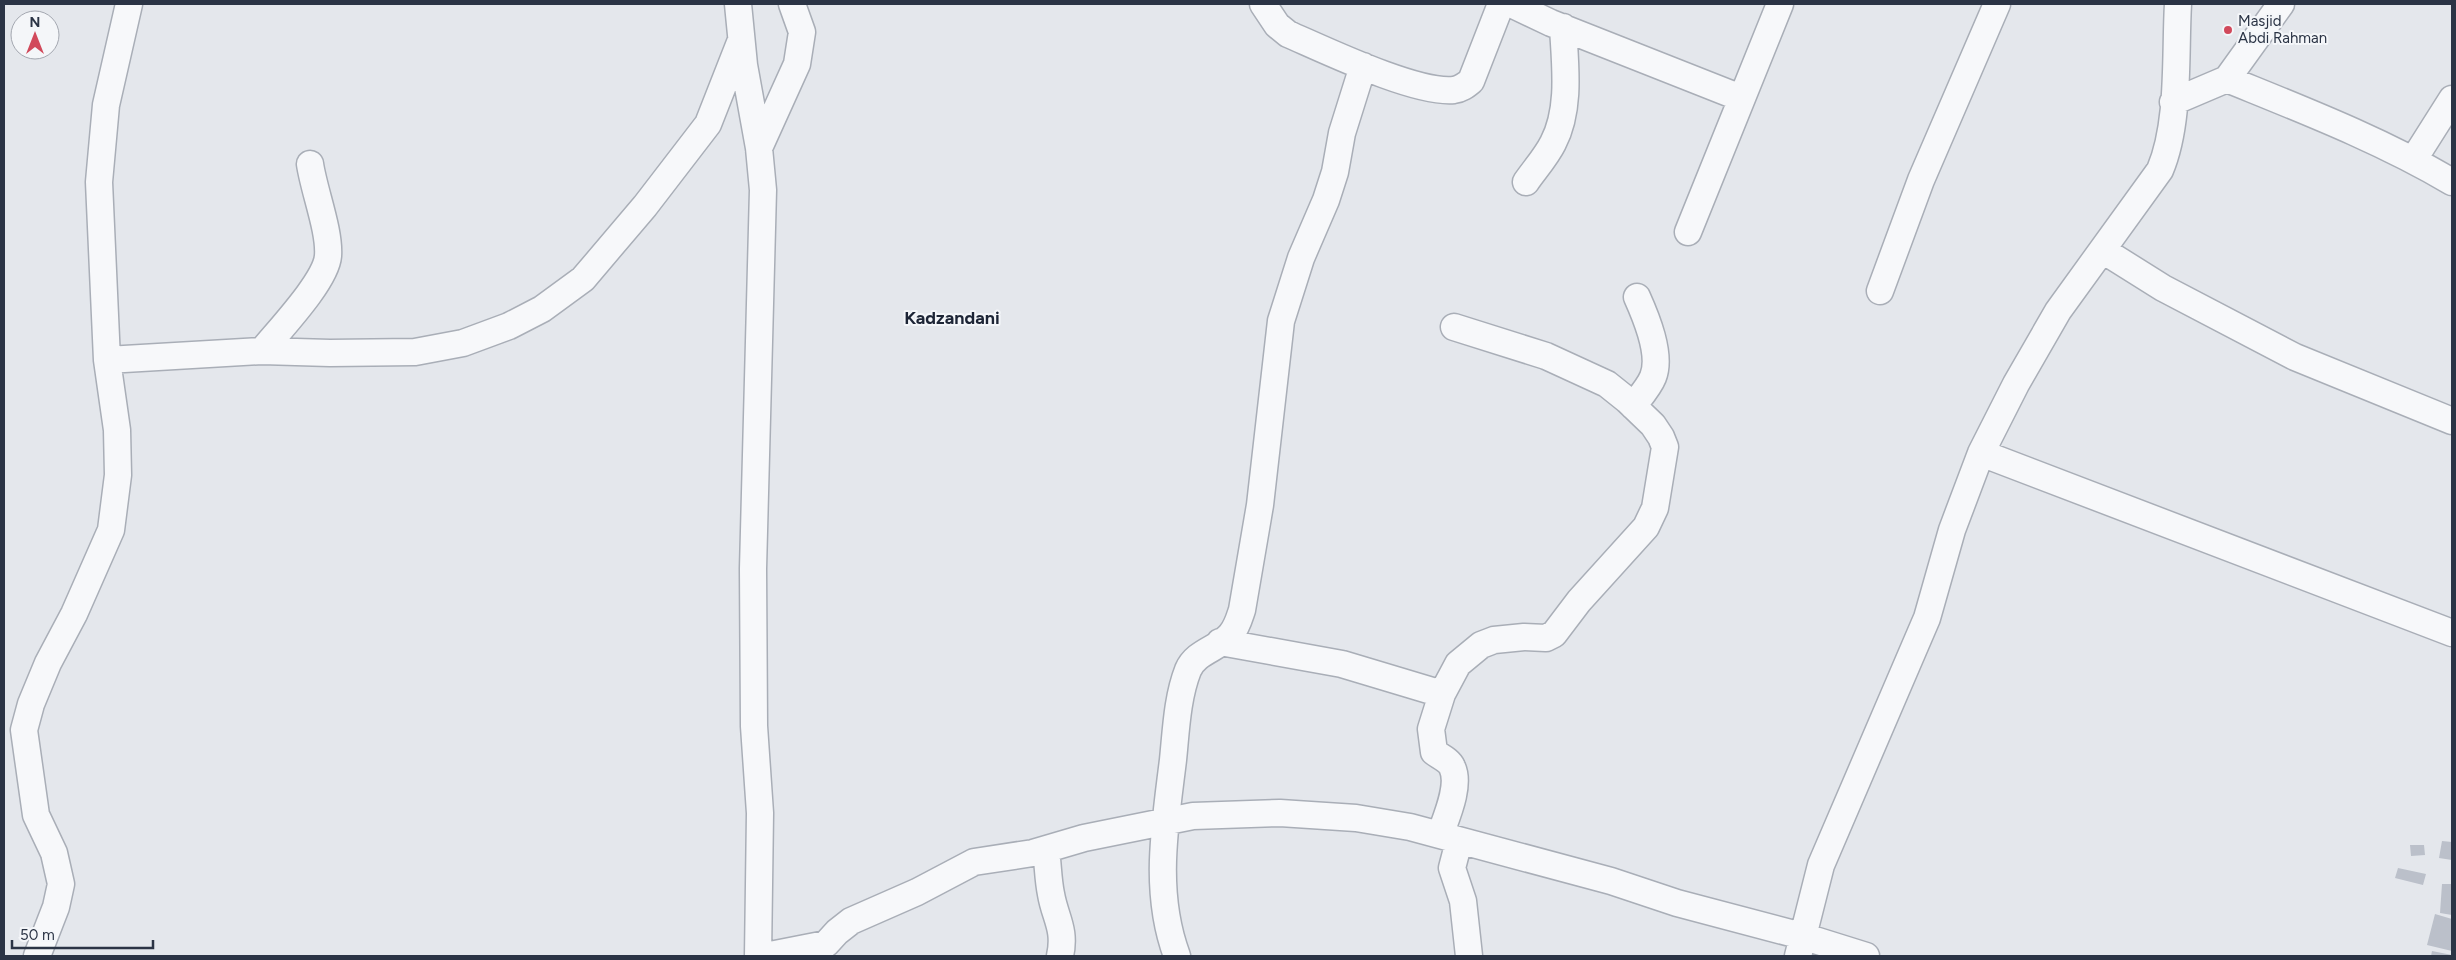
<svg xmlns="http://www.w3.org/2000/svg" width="2456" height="960" font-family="Figtree,sans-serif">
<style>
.building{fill:#bbc0ca}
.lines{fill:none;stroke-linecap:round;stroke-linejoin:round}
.minor-casing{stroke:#a9aeb7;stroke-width:29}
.minor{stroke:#f7f8fa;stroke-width:26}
.poi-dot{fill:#d1495b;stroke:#f4f6f9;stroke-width:2}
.labels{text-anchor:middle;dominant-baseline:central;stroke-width:4;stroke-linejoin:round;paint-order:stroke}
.poi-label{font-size:15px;fill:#2b3445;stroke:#f4f6f9;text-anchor:start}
.quarter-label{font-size:18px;font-weight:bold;fill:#1d2536;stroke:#f4f6f9}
</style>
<rect width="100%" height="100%" fill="#e4e7ec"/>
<!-- building -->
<path class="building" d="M2442 841 2452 842V860L2439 858Z
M2410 845H2424L2425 855 2411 856Z
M2398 868 2426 874 2423 885 2395 878Z
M2442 884H2452V915L2440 913Z
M2435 914 2452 919V951L2427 945Z
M2432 951 2452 955V956H2431Z"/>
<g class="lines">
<!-- minor casing -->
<g class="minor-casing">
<path id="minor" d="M738 4 744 65 759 148 763 190 753 569 754 726 760 813 758 956
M1263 4 1277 25 1288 34C1325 50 1416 94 1454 90 1461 89 1465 86 1471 81L1501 4
M1511 4 1551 23 1741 98
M2227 79C2303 110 2381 140 2452 182
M2173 102 2227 79 2281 4
M759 148 797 64 802 32 792 4
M2414 159 2452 99
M1526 182C1535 169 1546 157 1553 143 1571 109 1565 64 1563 27
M1688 232 1780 4
M2104 251 2163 288 2295 357 2452 421
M1880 291 1921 180 1997 4
M262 351C279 330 326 281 328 256 330 231 314 191 310 164
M107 360 262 351 330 353 415 352 463 343 509 326 542 309 583 279 645 206 708 124 741 40
M1633 406C1640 397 1649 387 1653 377 1662 355 1646 317 1637 297
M1981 453 2452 633
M1220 642 1342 664 1442 694
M1440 835C1446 818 1461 785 1452 767 1449 760 1439 756 1434 752L1431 729 1442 694 1458 664 1481 645 1494 640 1524 637 1546 638 1554 634 1579 601 1646 527 1655 508 1665 447 1661 437 1653 425 1627 400 1607 384 1546 356 1454 327
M1459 841 1452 868 1463 901 1469 956
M1046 850C1048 864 1048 880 1051 894 1055 918 1066 929 1060 956
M37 956 56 907 61 884 54 853 36 815 24 730 31 704 48 663 74 614 111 530 118 475 117 430 107 360 99 182 106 105 129 4
M765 956 826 944 837 932 851 921 917 892 974 862 1033 853 1084 838 1193 816 1280 813 1356 818 1410 827 1611 881 1677 903 1802 936 1866 956
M1177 956C1153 892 1165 826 1173 760 1176 731 1177 698 1188 670 1196 651 1219 649 1231 634 1237 627 1239 619 1242 610L1260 505 1281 321 1301 258 1326 200 1335 172 1342 133 1363 66
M1798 956 1821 865 1927 618 1952 530 1981 453 2016 384 2058 311 2160 170C2180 123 2175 55 2178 4"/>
</g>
<!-- minor -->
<use href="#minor" class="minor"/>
</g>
<!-- markers -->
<circle class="poi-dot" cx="2228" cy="30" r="5"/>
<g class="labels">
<!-- poi labels -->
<g class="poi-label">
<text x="2238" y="21">Masjid<tspan x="2238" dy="17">Abdi Rahman</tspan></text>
</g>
<!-- quarter labels -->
<g class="quarter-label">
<text x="952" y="318">Kadzandani</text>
</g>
</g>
<!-- border -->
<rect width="2456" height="960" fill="none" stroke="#2b3445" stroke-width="10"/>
<!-- north arrow -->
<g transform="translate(35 35)"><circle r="24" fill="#f4f6f9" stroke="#a4a8b1"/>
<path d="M0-4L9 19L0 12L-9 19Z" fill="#d1495b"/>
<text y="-8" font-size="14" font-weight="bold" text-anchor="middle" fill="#2b3445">N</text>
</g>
<!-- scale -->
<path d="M12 940v8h141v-8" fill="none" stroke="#2b3445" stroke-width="2.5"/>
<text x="20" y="940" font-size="15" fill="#2b3445" stroke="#f4f6f9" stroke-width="4" paint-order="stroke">50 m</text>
</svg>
